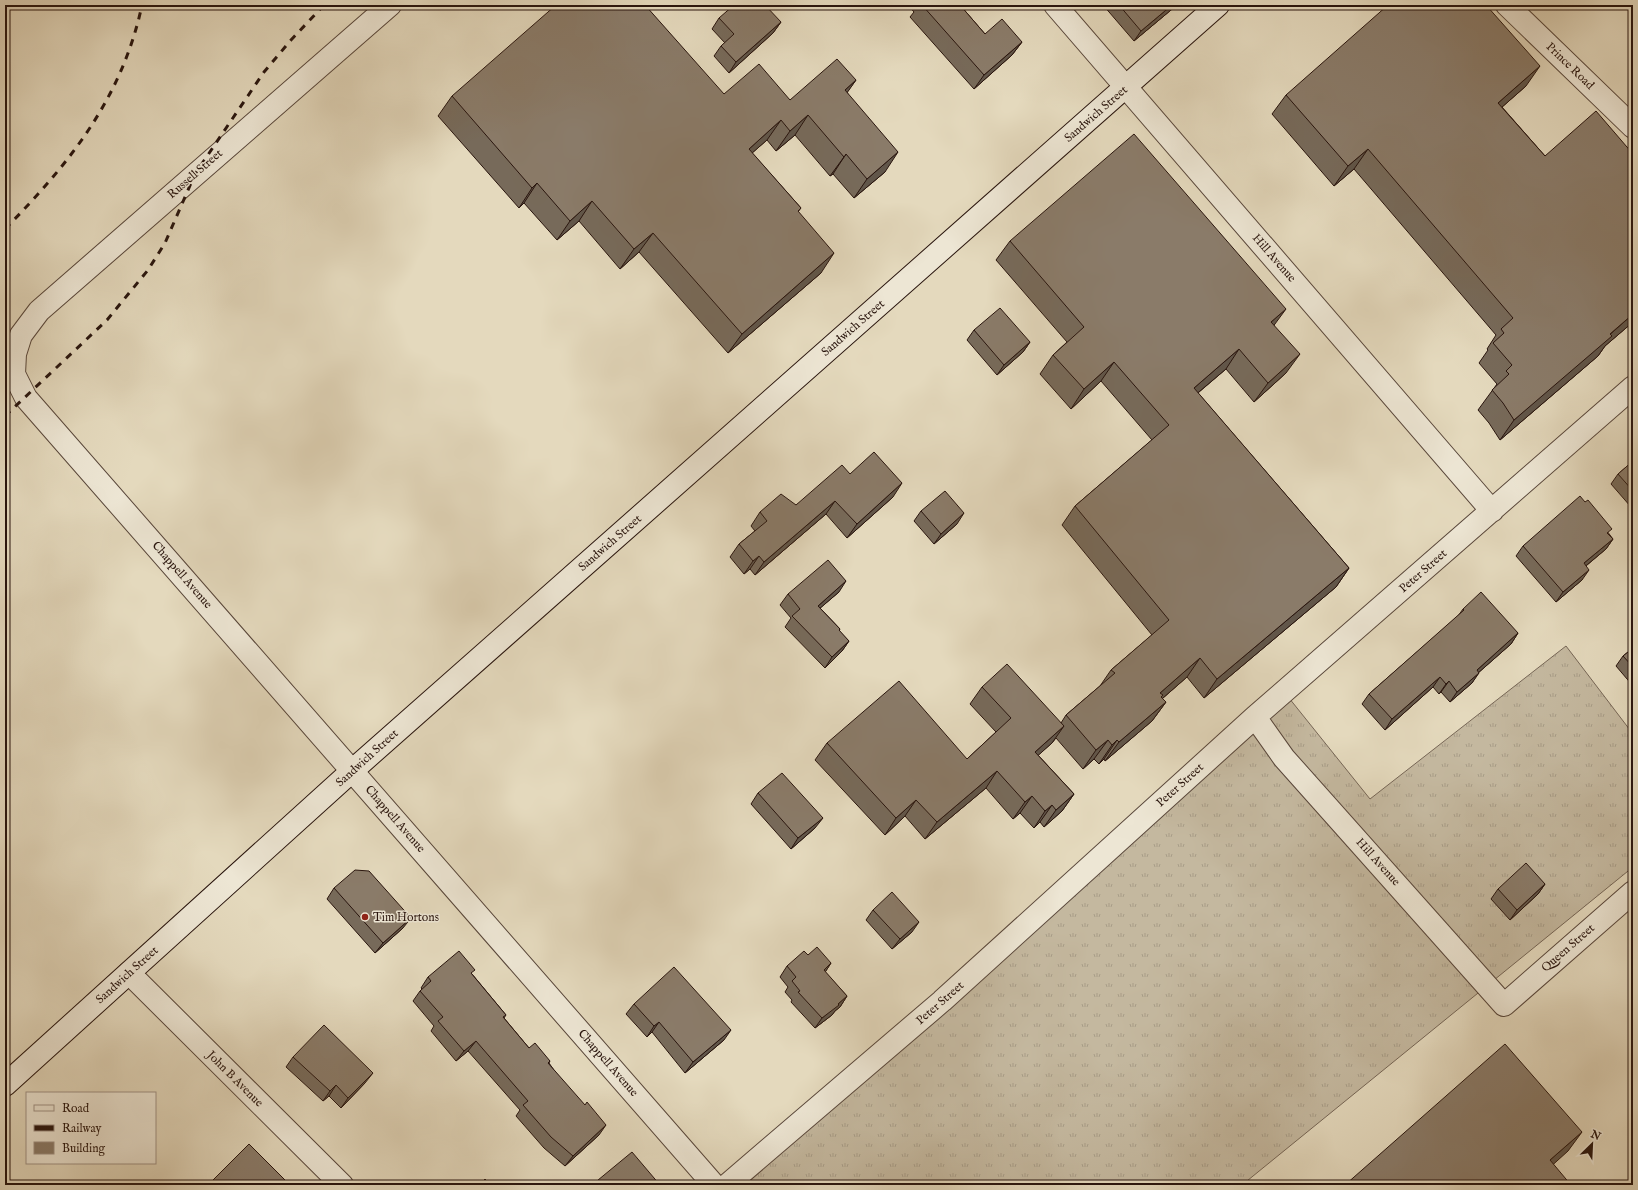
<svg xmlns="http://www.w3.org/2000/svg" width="1638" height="1190" font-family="'IM FELL English',serif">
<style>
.grass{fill:url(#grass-tufts);stroke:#766656}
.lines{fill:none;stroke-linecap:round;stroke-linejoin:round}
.minor-casing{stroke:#58463a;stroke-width:24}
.tertiary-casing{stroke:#58463a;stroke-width:24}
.secondary-casing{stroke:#29150e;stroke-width:24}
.minor{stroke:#ede6d4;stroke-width:22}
.tertiary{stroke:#ede6d4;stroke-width:22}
.secondary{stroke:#ede6d4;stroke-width:22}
.rail{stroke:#29150e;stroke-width:3;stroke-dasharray:7 7;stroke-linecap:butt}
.wall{fill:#776a5a;stroke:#29150e}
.shaded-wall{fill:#61564a;stroke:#29150e}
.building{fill:#8a7b69;stroke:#29150e}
.poi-dot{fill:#8f2418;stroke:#ede6d4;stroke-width:1.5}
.labels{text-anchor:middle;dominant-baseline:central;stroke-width:3;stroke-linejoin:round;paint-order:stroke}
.street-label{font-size:12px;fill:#29150e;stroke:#ede6d4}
.poi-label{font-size:12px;fill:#29150e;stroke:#ede6d4;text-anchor:start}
</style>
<defs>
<pattern id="grass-tufts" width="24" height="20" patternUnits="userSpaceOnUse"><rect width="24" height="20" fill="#c4b89f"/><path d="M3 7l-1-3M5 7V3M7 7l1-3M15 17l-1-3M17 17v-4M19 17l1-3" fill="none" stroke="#a89d88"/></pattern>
</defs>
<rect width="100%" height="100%" fill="#e4d9bd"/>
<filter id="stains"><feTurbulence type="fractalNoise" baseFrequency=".005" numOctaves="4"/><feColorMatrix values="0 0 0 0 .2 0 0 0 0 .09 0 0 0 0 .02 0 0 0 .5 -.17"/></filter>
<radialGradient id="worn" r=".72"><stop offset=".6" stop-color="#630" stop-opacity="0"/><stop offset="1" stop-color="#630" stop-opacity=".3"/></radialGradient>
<!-- grass -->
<path class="grass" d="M1566 646 1633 734V867L1242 1185H732L1289 698 1370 799Z"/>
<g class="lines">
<!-- minor casing -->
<g class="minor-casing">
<path id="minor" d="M390 5 39 311 21 335 15 354 14 374 26 398 714 1185
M1055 5 1492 511
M1255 717 1284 758 1504 1005 1633 892
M129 973 342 1185
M727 1185 942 1001 1255 717 1633 387"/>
</g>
<!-- tertiary casing -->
<g class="tertiary-casing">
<path id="tertiary" d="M1507 5 1633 127"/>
</g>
<!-- secondary casing -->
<g class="secondary-casing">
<path id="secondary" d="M5 1085 353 770 1218 5"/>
</g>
<!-- minor -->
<use href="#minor" class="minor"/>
<!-- tertiary -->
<use href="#tertiary" class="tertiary"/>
<!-- secondary -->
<use href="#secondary" class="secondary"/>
<!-- rail -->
<path class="rail" d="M5 229C70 163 122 98 142 5
M5 416 107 320 148 270 165 243 195 174 264 72 291 40 324 5"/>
</g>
<!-- wall -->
<path class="wall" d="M908 5H960L985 34 1022 42 1012 55 974 89 910 17 914 12Z
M1103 5H1177L1134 41Z
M719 18 781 22 773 33 729 73 714 56 721 46 725 43 712 29Z
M1633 33V44L1629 40Z
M856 80 847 92 885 172 854 198 833 174 830 176 795 135 776 151 767 140 752 153 801 208 798 212 821 273 728 353 639 252 620 269 579 221 557 240 524 203 519 208 438 116 452 96 724 94 790 100Z
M1526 86 1502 107 1545 156 1633 154V322L1605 346 1598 356 1500 440 1489 423 1478 410 1497 384 1479 363 1488 350 1487 349 1496 335 1354 169 1334 186 1272 114 1286 95Z
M1010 241 1274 325 1286 373 1254 402 1226 369 1198 393 1349 568 1336 587 1204 698 1187 677 1162 699 1166 702 1152 721 1105 761 1104 759 1099 764 1094 759 1083 769 1056 738 1052 743 1038 755 1074 794 1062 811 1044 827 1040 822 1034 828 1020 813 1013 819 986 788 925 839 905 816 885 835 815 760 827 743 967 759 996 732 970 704 982 687 1061 723 1066 715 1100 686 1111 670 1152 635 1062 525 1075 506 1152 440 1101 381 1071 409 1040 374 1053 355 1067 342 996 260Z
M974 330 1030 342 1023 352 997 375 967 340Z
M1633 461V506L1631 507 1611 484 1618 474Z
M850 474 893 497 847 538 826 514 755 575 750 569 744 574 730 557 739 544 755 531 751 526 760 512 796 505Z
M1585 502 1613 539 1606 549 1586 566 1582 580 1556 602 1516 556 1523 546Z
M921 511 957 524 934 544 914 521Z
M839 592 820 608 840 629 839 631 849 641 842 651 825 668 785 627 791 618 780 605 788 594Z
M1463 609 1518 633 1511 644 1478 673 1472 683 1450 702 1441 692 1439 694 1433 687 1385 730 1362 704 1369 694 1458 616Z
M1633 648V686L1616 666 1623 656Z
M758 793 815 828 791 849 751 804Z
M1545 884 1538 894 1510 920 1491 899 1498 889Z
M334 888 403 928 375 953 327 899Z
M873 910 912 932 892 949 866 920Z
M808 955 831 963 825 972 847 996 840 1007 835 1011 832 1015 815 1028 791 1002 792 1000 785 992 788 987 780 977 787 966Z
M472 974 506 1015 504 1018 529 1048 550 1061 549 1063 599 1135 565 1166 544 1148 516 1116 520 1110 468 1051 456 1061 431 1031 434 1026 413 1001 420 991 422 989 421 988 428 977Z
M634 1004 724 1040 685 1073 652 1032 647 1037 626 1014Z
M293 1057 365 1083 341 1108 329 1096 323 1101 286 1067Z
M211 1182 290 1185H209Z"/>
<!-- shaded-wall -->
<path class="shaded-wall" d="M1172 5H1177L1134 41 1141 31Z
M781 22 773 33 729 73 736 62Z
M1022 42 1012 55 974 89 984 75Z
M1540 66 1526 86 1484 123 1498 103Z
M856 80 842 100 845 90Z
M808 115 795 135 776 151 790 131Z
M781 120 767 140 735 168 749 149Z
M1368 149 1354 169 1334 186 1348 166Z
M898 152 885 172 854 198 867 179Z
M846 154 833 174 830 176 844 157Z
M537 183 524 203 519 208 532 188Z
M592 201 579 221 557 240 570 221Z
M653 233 639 252 620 269 634 249Z
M834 253 821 273 728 353 742 334Z
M1286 309 1272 328 1271 322Z
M1633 314V322L1605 346 1598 356 1500 440 1514 420Z
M1030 342 1023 352 997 375 1004 365Z
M1239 349 1226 369 1181 407 1194 388Z
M1300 354 1286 373 1254 402 1268 383Z
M1114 362 1101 381 1071 409 1084 389Z
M902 483 893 497 847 538 857 524Z
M835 501 826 514 755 575 764 562Z
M964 513 957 524 934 544 941 534Z
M1613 539 1606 549 1576 574 1584 563Z
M759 556 750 569 744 574 753 561Z
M1349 568 1336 587 1204 698 1217 679Z
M1589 570 1582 580 1556 602 1563 592Z
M846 581 839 592 811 616 818 606Z
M1518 633 1511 644 1469 681 1477 670Z
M849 641 842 651 825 668 832 657Z
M1200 658 1187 677 1156 704 1160 693Z
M1479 673 1472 683 1450 702 1457 692Z
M1440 677 1433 687 1385 730 1392 719Z
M1449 681 1441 692 1439 694 1446 684Z
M1166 702 1152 721 1105 761 1119 742Z
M1064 726 1052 743 1023 769 1035 752Z
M1108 740 1094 759 1083 769 1096 750Z
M1117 740 1104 759 1099 764 1112 745Z
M997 771 986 788 925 839 937 822Z
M1074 794 1062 811 1044 827 1056 810Z
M1032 796 1020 813 1013 819 1025 802Z
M916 800 905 816 885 835 896 818Z
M1052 805 1040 822 1034 828 1045 811Z
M823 818 815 828 791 849 798 838Z
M1545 884 1538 894 1510 920 1517 910Z
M411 918 403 928 375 953 383 943Z
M919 922 912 932 892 949 900 939Z
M831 963 824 974V970Z
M847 996 840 1007 835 1011 832 1015 815 1028 822 1018Z
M659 1022 652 1032 647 1037 654 1026Z
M731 1030 724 1040 685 1073 693 1062Z
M476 1041 468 1051 456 1061 464 1051Z
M373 1073 365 1083 341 1108 348 1098Z
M336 1085 329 1096 323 1101 330 1091Z
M606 1125 599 1135 565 1166 573 1156Z
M1582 1132 1568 1151 1536 1180 1550 1160Z"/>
<!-- building -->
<path class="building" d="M556 5H645L724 94 759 64 790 100 837 59 856 80 845 90 898 152 867 179 846 154 844 157 808 115 790 131 781 120 749 149 801 208 798 211 834 253 742 334 653 233 634 249 592 201 570 221 537 183 532 188 452 96Z
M734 5H765L781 22 736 62 721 46 734 34 719 18Z
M922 5H960L985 34 1002 19 1022 42 984 75Z
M1119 5H1172L1141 31Z
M1388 5H1486L1540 66 1498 103 1545 156 1596 111 1633 154V314L1610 334 1612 336 1514 420 1503 403 1492 390 1509 374 1506 371 1512 365 1493 343 1504 333 1501 329 1513 318 1368 149 1348 166 1286 95Z
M1134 134 1286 309 1271 322 1300 354 1268 383 1239 349 1194 388 1349 568 1217 679 1200 658 1160 693 1163 695 1161 697 1166 702 1119 742 1117 740 1112 745 1108 740 1096 750 1066 715 1115 673 1111 670 1169 620 1075 506 1169 425 1114 362 1084 389 1053 355 1084 327 1010 241Z
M1000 308 1030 342 1004 365 974 330Z
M874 452 902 483 857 524 835 501 764 562 759 556 753 561 739 544 767 521 760 512 781 494 796 505 842 465 850 474Z
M1633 461V491L1618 474Z
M945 491 964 513 941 534 921 511Z
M1580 496 1585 502 1588 500 1612 529 1607 533 1613 539 1584 563 1589 570 1563 592 1523 546Z
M828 560 846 581 818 606 840 629 839 630 849 641 832 657 792 616 800 609 788 594Z
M1481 592 1518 633 1477 670 1479 673 1457 692 1449 681 1446 684 1440 677 1392 719 1369 694 1464 610 1463 609Z
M1633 648V667L1623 656Z
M1007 664 1064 726 1035 752 1074 794 1056 810 1052 805 1045 811 1032 796 1025 802 997 771 937 822 916 800 896 818 827 743 899 681 967 759 1011 718 982 687Z
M782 773 823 818 798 838 758 793Z
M1526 863 1545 884 1517 910 1498 889Z
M355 870 369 871 411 918 383 943 334 888Z
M892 892 919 922 900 939 873 910Z
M817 947 831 963 824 970 847 996 838 1004 839 1005 822 1018 798 992 800 991 792 981 796 977 787 966 804 951 808 955Z
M459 951 475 970 471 973 506 1015 503 1017 529 1048 535 1043 550 1061 548 1063 585 1105 587 1102 606 1125 573 1156 551 1137 523 1105 528 1101 476 1041 464 1051 438 1021 443 1017 420 991 431 981 428 977Z
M674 967 731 1030 693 1062 659 1022 654 1026 634 1004Z
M324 1025 373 1073 348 1098 336 1085 330 1091 293 1057Z
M1505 1044 1582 1132 1550 1160 1571 1185H1345Z
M249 1144 290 1185H214L211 1182Z
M632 1152 660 1185H592Z
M485 1179 491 1185H479Z"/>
<!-- markers -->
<circle class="poi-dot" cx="365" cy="917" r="4"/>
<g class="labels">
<!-- street labels -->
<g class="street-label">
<text transform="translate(1570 66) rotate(44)">Prince Road</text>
<text transform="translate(1096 114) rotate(-41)">Sandwich Street</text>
<text transform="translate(195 174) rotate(-41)">Russell Street</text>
<text transform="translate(1274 258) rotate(49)">Hill Avenue</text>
<text transform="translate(853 328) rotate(-41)">Sandwich Street</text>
<text transform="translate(610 543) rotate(-41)">Sandwich Street</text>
<text transform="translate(1423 571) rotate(-41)">Peter Street</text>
<text transform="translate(182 575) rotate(49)">Chappell Avenue</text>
<text transform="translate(367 758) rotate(-42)">Sandwich Street</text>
<text transform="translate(1180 785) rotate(-42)">Peter Street</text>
<text transform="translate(395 819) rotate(49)">Chappell Avenue</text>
<text transform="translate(1378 862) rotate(48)">Hill Avenue</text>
<text transform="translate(1568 948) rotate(-41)">Queen Street</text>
<text transform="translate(127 975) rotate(-42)">Sandwich Street</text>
<text transform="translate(940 1003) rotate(-41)">Peter Street</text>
<text transform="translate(608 1063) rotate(49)">Chappell Avenue</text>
<text transform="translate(235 1079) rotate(45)">John B Avenue</text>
</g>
<!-- poi labels -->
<g class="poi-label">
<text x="373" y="917">Tim Hortons</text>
</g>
</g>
<!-- margin -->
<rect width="1638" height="1190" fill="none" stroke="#e4d9bd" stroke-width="20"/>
<rect x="6" y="6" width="1626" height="1178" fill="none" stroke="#29150e" stroke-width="2"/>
<rect x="10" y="10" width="1618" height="1170" fill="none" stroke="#29150e"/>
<!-- legend -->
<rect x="26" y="1092" width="130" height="72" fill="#ede6d4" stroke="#9f9285"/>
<rect x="34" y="1105" width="20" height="6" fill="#ede6d4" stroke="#9f9285"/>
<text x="62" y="1112" font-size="12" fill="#29150e">Road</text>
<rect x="34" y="1125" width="20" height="6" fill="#29150e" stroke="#9f9285"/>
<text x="62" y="1132" font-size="12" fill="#29150e">Railway</text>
<rect x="34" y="1142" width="20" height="12" fill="#8a7b69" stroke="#9f9285"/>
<text x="62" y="1152" font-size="12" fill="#29150e">Building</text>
<!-- north arrow -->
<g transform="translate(1592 1144) rotate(24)" stroke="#ede6d4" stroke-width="3" paint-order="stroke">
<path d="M0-3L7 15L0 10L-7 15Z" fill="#29150e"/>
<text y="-6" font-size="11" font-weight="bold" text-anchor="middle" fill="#29150e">N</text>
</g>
<rect width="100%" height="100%" filter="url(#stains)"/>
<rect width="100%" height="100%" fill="url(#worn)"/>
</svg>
